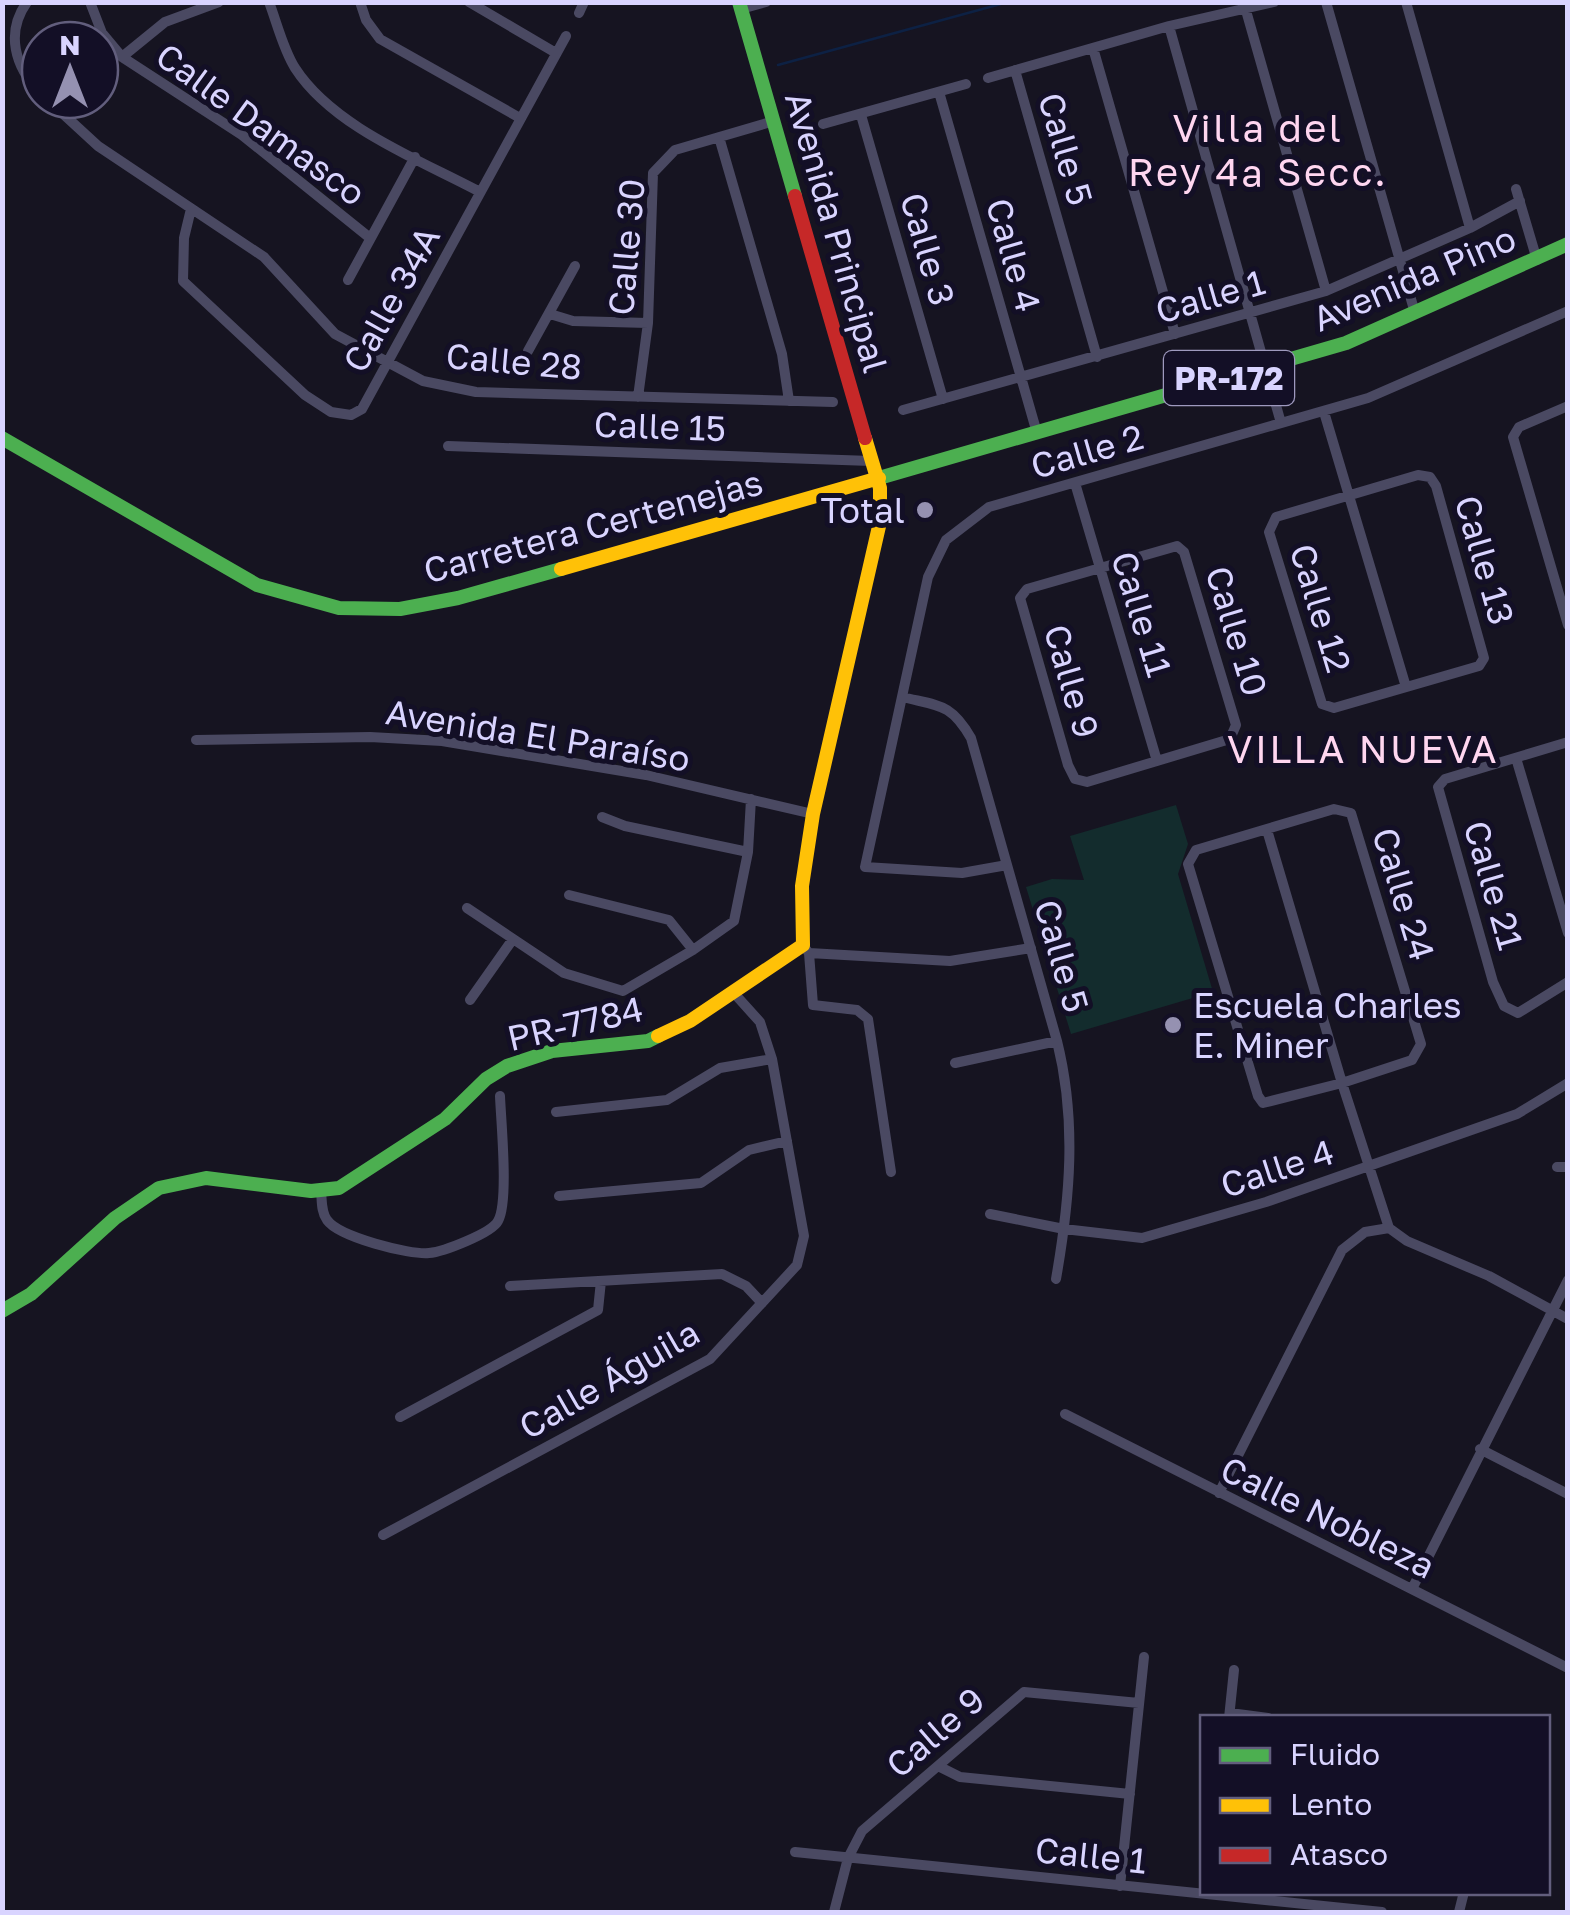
<svg xmlns="http://www.w3.org/2000/svg" width="1570" height="1915" font-family="'Golos Text',sans-serif">
<style>
.green{fill:#132c2d}
.lines{fill:none;stroke-linecap:round;stroke-linejoin:round}
.stream{stroke:#0d2144;stroke-width:2.5}
.street{stroke:#4a4962;stroke-width:10}
.fast{stroke:#4caf50;stroke-width:14}
.slow{stroke:#ffc107;stroke-width:14}
.jam{stroke:#c62828;stroke-width:14}
.poi-dot{fill:#9591b1;stroke:#130f26;stroke-width:4}
.labels{text-anchor:middle;dominant-baseline:central;stroke-width:10;stroke-linejoin:round;paint-order:stroke}
.shield{fill:#130f26;stroke:#9e99be;stroke-width:2.5}
.shield-label{font-size:32px;font-weight:bold;fill:#d9d4ff}
.street-label{font-size:35px;fill:#d9d4ff;stroke:#130f26}
.poi-label{font-size:35px;fill:#d9d4ff;stroke:#130f26;text-anchor:end}
.neighbourhood-label{font-size:38px;letter-spacing:2.5px;fill:#ffd6f0;stroke:#130f26}
</style>
<rect width="100%" height="100%" fill="#161421"/>
<!-- green -->
<path class="green" d="M1176 805 1188 844 1178 874 1213 992 1071 1034 1026 887 1052 879 1084 880 1070 836Z"/>
<g class="lines">
<!-- stream -->
<path class="stream" d="M778 65 1008 2"/>
<!-- street -->
<path class="street" d="M27 2C5 33 15 67 40 93
M90 2 102 33 122 57 242 135 370 238
M269 2C277 23 283 49 295 68 333 127 420 160 480 192
M360 2 366 20 380 39 520 118
M469 2 556 53
M1326 2 1415 313
M1406 2 1470 228
M1245 7 1326 291
M741 9 766 2
M579 13 584 2
M1169 26 1281 423
M1093 48 1175 334
M122 57 165 22 219 2
M1015 70 1097 357
M988 78 1169 26 1274 2
M939 92 1037 433
M48 100 98 146 264 257 335 334 423 381 476 392 833 402
M861 115 943 399
M823 124 966 84
M719 137 782 354 789 401
M1516 189 1537 260
M191 209 184 238 183 281 305 395 331 412 351 415 362 409 566 36
M348 280 415 157
M550 314 573 321 648 323
M528 351 575 266
M638 397 648 323 653 173 675 150 774 121
M1568 406 1519 427 1513 437 1568 625
M903 410 1326 291 1470 228 1520 201
M1324 412 1406 687
M448 446 871 461
M1418 475 1430 477 1436 486 1484 658 1479 666 1334 708 1322 704 1269 532 1276 517Z
M1075 483 1157 761
M1177 546 1184 552 1236 725 1230 739 1087 782 1075 779 1068 765 1020 598 1027 589Z
M902 697C939 706 951 703 971 738L1057 1041C1077 1121 1070 1199 1056 1279
M196 740 370 737 442 741 646 775 813 814
M1568 742 1445 779 1438 787 1493 982 1504 1006 1518 1013 1568 982
M1516 758 1568 933
M1334 809 1351 813 1421 1044 1412 1060 1342 1083 1263 1103 1258 1096 1188 864 1196 850Z
M602 817 625 826 748 852
M1267 830 1342 1083 1389 1228
M1007 865 962 873 865 867 928 577 946 540 989 507 1368 398 1568 311
M569 895 669 920 693 950
M467 908 564 973 623 991 693 950 734 921 748 852 751 799
M805 948 809 953 950 961 1031 948
M809 953 813 1005 857 1010 868 1019 891 1172
M470 1000 513 939
M955 1063 1057 1041
M556 1112 667 1100 720 1068 772 1059
M1557 1167H1568
M321 1190C322 1201 321 1212 327 1220 339 1237 409 1255 429 1253 443 1252 492 1233 498 1221 509 1202 501 1122 500 1096
M559 1196 701 1183 749 1150 787 1141
M990 1214 1064 1229 1142 1238 1266 1202 1517 1114 1568 1083
M510 1286 722 1274 746 1286 762 1303
M1065 1414 1568 1668
M400 1417 598 1310 601 1281
M1480 1449 1568 1494
M1219 1493 1342 1250 1365 1232 1389 1228 1407 1241 1489 1276 1568 1319
M383 1535 710 1359 797 1265 804 1236 772 1059 760 1022 733 992
M1412 1589 1568 1280
M1230 1713 1268 1718
M1229 1718 1234 1670
M938 1766 960 1777 1130 1794
M795 1852 1382 1912
M1120 1886 1144 1657
M834 1912 848 1858 862 1831 1024 1692 1139 1703
M1459 1912 1464 1892"/>
<!-- fast -->
<path class="fast" d="M739 2 795 196
M2 438 257 585 339 608 400 609 458 598 561 569
M879 478 1346 343 1568 244
M2 1311 31 1294 115 1218 159 1188 206 1178 311 1191 339 1188 445 1119 486 1079 507 1066 552 1051 648 1041 658 1036"/>
<!-- slow -->
<path class="slow" d="M561 569 879 478
M658 1036 690 1021 803 945 802 886 813 814 880 522V488L865 438"/>
<!-- jam -->
<path class="jam" d="M795 196 865 438"/>
</g>
<!-- markers -->
<g class="poi-dot">
<circle cx="925" cy="510" r="10"/>
<circle cx="1173" cy="1025" r="10"/>
</g>
<g class="labels">
<!-- shield labels -->
<rect class="shield" x="1164" y="351" width="130" height="54" rx="8"/>
<g class="shield-label">
<text x="1229" y="378">PR-172</text>
</g>
<!-- street labels -->
<g class="street-label">
<text transform="translate(261 124) rotate(36)">Calle Damasco</text>
<text transform="translate(1066 149) rotate(74)">Calle 5</text>
<text transform="translate(837 232) rotate(74)">Avenida Principal</text>
<text transform="translate(626 247) rotate(-85)">Calle 30</text>
<text transform="translate(928 249) rotate(74)">Calle 3</text>
<text transform="translate(1014 255) rotate(74)">Calle 4</text>
<text transform="translate(1414 278) rotate(-23)">Avenida Pino</text>
<text transform="translate(1210 296) rotate(-16)">Calle 1</text>
<text transform="translate(391 299) rotate(-61)">Calle 34A</text>
<text transform="translate(514 361) rotate(5)">Calle 28</text>
<text transform="translate(660 426) rotate(2)">Calle 15</text>
<text transform="translate(1087 451) rotate(-16)">Calle 2</text>
<text transform="translate(593 526) rotate(-15)">Carretera Certenejas</text>
<text transform="translate(1485 560) rotate(74)">Calle 13</text>
<text transform="translate(1321 608) rotate(73)">Calle 12</text>
<text transform="translate(1142 614) rotate(73)">Calle 11</text>
<text transform="translate(1237 631) rotate(73)">Calle 10</text>
<text transform="translate(1072 681) rotate(74)">Calle 9</text>
<text transform="translate(538 735) rotate(9)">Avenida El Paraíso</text>
<text transform="translate(1494 885) rotate(74)">Calle 21</text>
<text transform="translate(1404 894) rotate(73)">Calle 24</text>
<text transform="translate(1062 956) rotate(74)">Calle 5</text>
<text transform="translate(575 1023) rotate(-13)">PR-7784</text>
<text transform="translate(1277 1168) rotate(-18)">Calle 4</text>
<text transform="translate(609 1379) rotate(-30)">Calle Águila</text>
<text transform="translate(1328 1517) rotate(26)">Calle Nobleza</text>
<text transform="translate(935 1732) rotate(-41)">Calle 9</text>
<text transform="translate(1091 1855) rotate(6)">Calle 1</text>
</g>
<!-- poi labels -->
<g class="poi-label">
<text x="905" y="510">Total</text>
<text x="1193" y="1005" text-anchor="start">Escuela Charles<tspan x="1193" dy="40">E. Miner</tspan></text>
</g>
<!-- neighbourhood labels -->
<g class="neighbourhood-label">
<text x="1258" y="127">Villa del<tspan x="1258" dy="44">Rey 4ª Secc.</tspan></text>
<text x="1363" y="748">VILLA NUEVA</text>
</g>
</g>
<!-- border -->
<rect width="1570" height="1915" fill="none" stroke="#d9d4ff" stroke-width="10"/>
<!-- legend -->
<rect x="1200" y="1715" width="350" height="180" fill="#130f26" stroke="#625e7d" stroke-width="2.5"/>
<rect x="1220" y="1748" width="50" height="15" fill="#4caf50" stroke="#625e7d" stroke-width="2.5"/>
<text x="1290" y="1765" font-size="30" fill="#d9d4ff">Fluido</text>
<rect x="1220" y="1798" width="50" height="15" fill="#ffc107" stroke="#625e7d" stroke-width="2.5"/>
<text x="1290" y="1815" font-size="30" fill="#d9d4ff">Lento</text>
<rect x="1220" y="1848" width="50" height="15" fill="#c62828" stroke="#625e7d" stroke-width="2.5"/>
<text x="1290" y="1865" font-size="30" fill="#d9d4ff">Atasco</text>
<!-- north arrow -->
<g transform="translate(70 70)"><circle r="48" fill="#130f26" stroke="#625e7d" stroke-width="2.5"/>
<path d="M0-8L18 38L0 25L-18 38Z" fill="#9591b1"/>
<text y="-15" font-size="28" font-weight="bold" text-anchor="middle" fill="#d9d4ff">N</text>
</g>
</svg>
